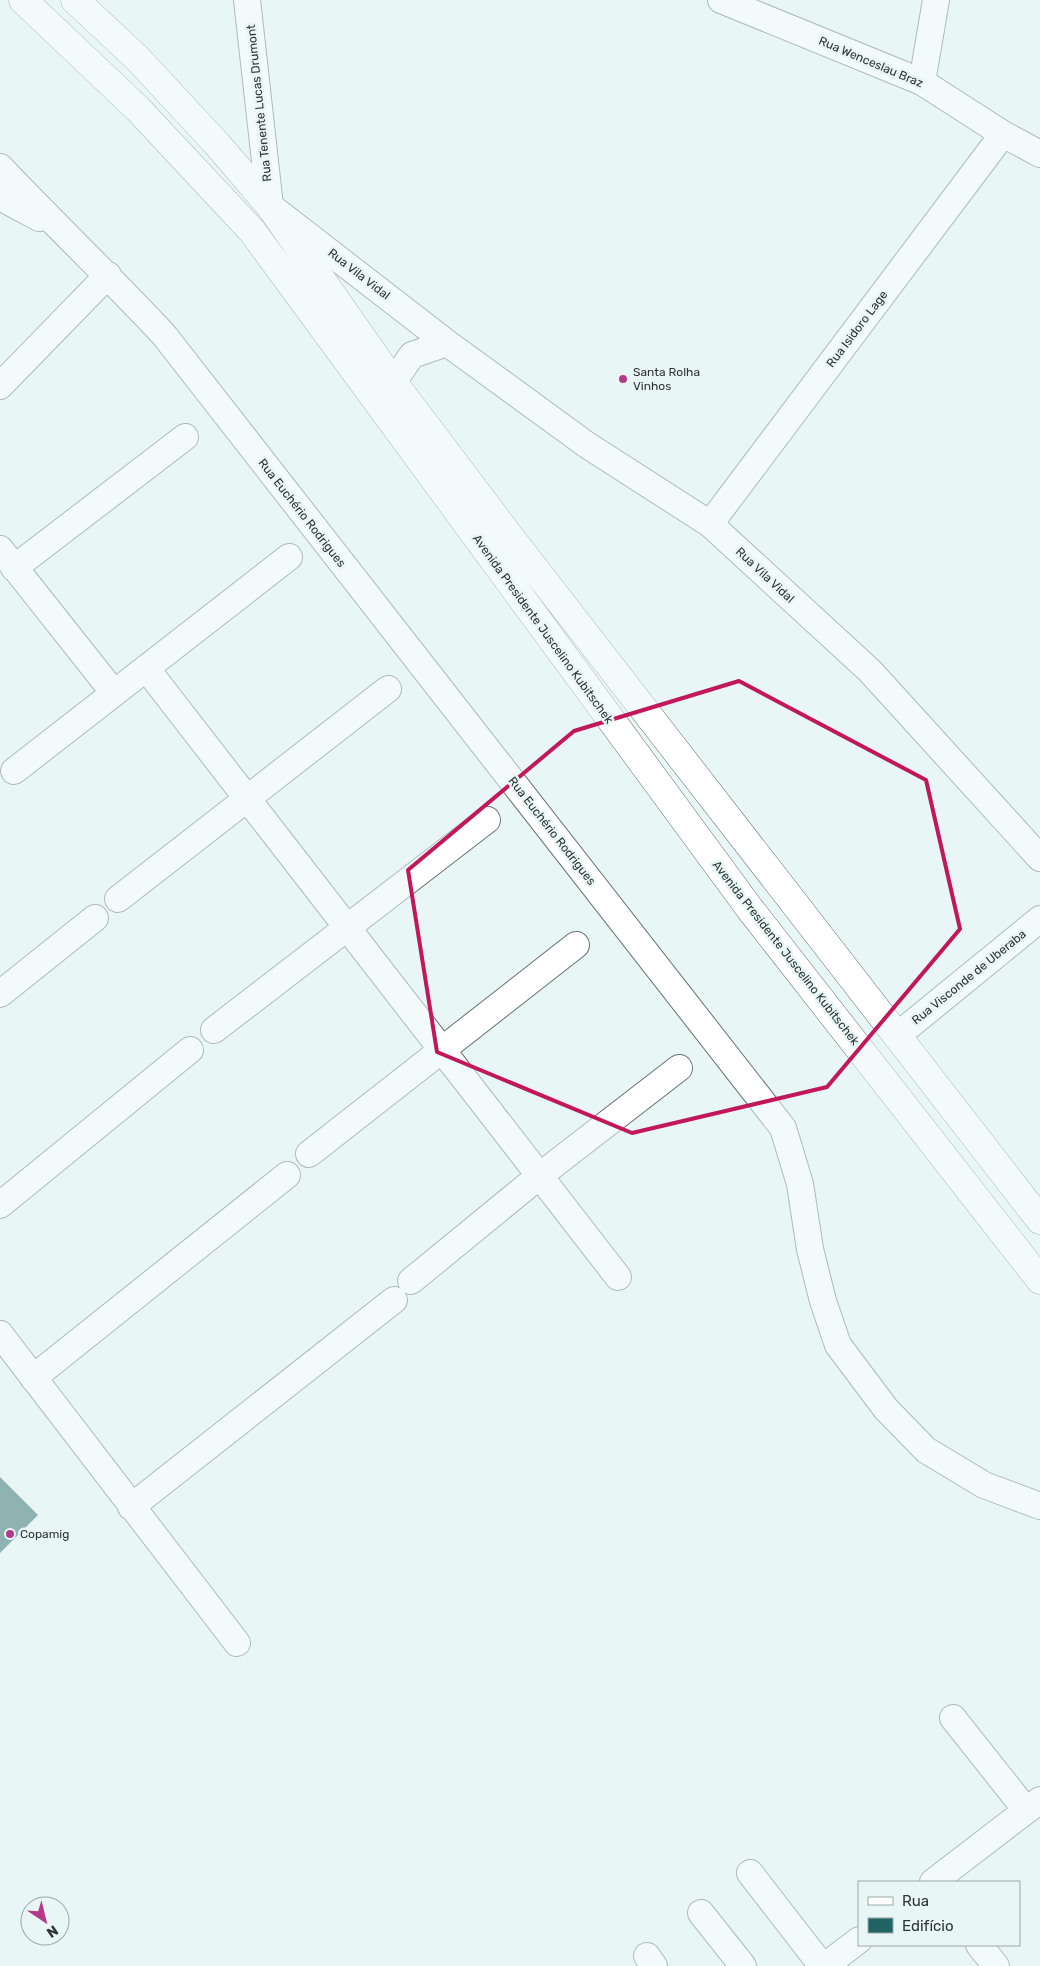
<svg xmlns="http://www.w3.org/2000/svg" width="1040" height="1966" font-family="Rubik,sans-serif">
<style>
.building{fill:#226363}
.lines{fill:none;stroke-linecap:round;stroke-linejoin:round}
.street-casing{stroke:#677272;stroke-width:28}
.highway-casing{stroke:#677272;stroke-width:29}
.street{stroke:#fff;stroke-width:26}
.highway{stroke:#fff;stroke-width:28}
.marked{fill:none;stroke:#c2185b;stroke-width:4;stroke-linejoin:round}
.poi-dot{fill:#b5398a;stroke:#e9f6f6;stroke-width:2}
.labels{text-anchor:middle;dominant-baseline:central;stroke-width:5;stroke-linejoin:round;paint-order:stroke}
.street-label{font-size:12px;fill:#2e3333;stroke:#e9f6f6}
.poi-label{font-size:12px;fill:#2e3333;stroke:#e9f6f6;text-anchor:start}
</style>
<rect width="100%" height="100%" fill="#e9f6f6"/>
<!-- building -->
<path class="building" d="M0 1477 38 1515 0 1553Z"/>
<g class="lines">
<!-- street casing -->
<g class="street-casing">
<path id="street" d="M247 0 270 206 447 343 587 445 710 524 870 671 1040 858
M721 0 922 82 1003 134 1040 154
M922 82 936 0
M0 167C54 224 111 278 164 335L783 1128 800 1184 810 1249 823 1301 838 1345 886 1409 926 1450 984 1485 1040 1506
M0 197 39 218
M393 382 412 355 447 343
M0 386 108 275
M710 524 1003 134
M0 549 114 693
M14 568 185 437
M146 668 618 1277
M14 771 289 557
M118 899 388 689
M0 994 95 918
M214 1030 487 820
M898 1035 1040 919
M309 1154 576 945
M0 1205 190 1050
M411 1281 538 1177 679 1068
M0 1334 237 1643
M33 1378 287 1175
M131 1507 394 1300
M953 1718 1026 1810
M750 1873 822 1966
M933 1882 1040 1800
M701 1913 743 1966
M979 1945 996 1966
M647 1956 654 1966
M825 1966 859 1940"/>
</g>
<!-- highway casing -->
<g class="highway-casing">
<path id="highway" d="M23 0 138 109 252 231 750 909 1040 1280
M75 0 138 59 217 144 270 206 393 382 507 533 1040 1220"/>
</g>
<!-- street -->
<use href="#street" class="street"/>
<!-- highway -->
<use href="#highway" class="highway"/>
</g>
<!-- marked area -->
<path d="M0 0H1040V1966H0ZM739 681 926 780 960 929 827 1087 632 1133 437 1052 408 870 574 731Z" fill="#e9f6f6" fill-opacity=".55" fill-rule="evenodd"/>
<path class="marked" d="M739 681 926 780 960 929 827 1087 632 1133 437 1052 408 870 574 731Z"/>
<!-- markers -->
<g class="poi-dot">
<circle cx="623" cy="379" r="5"/>
<circle cx="10" cy="1534" r="5"/>
</g>
<g class="labels">
<!-- street labels -->
<g class="street-label">
<text transform="translate(871 62) rotate(23)">Rua Wenceslau Braz</text>
<text transform="translate(259 103) rotate(-96)">Rua Tenente Lucas Drumont</text>
<text transform="translate(359 274) rotate(38)">Rua Vila Vidal</text>
<text transform="translate(857 329) rotate(-53)">Rua Isidoro Lage</text>
<text transform="translate(302 513) rotate(52)">Rua Euchério Rodrigues</text>
<text transform="translate(765 575) rotate(43)">Rua Vila Vidal</text>
<text transform="translate(543 629) rotate(54)">Avenida Presidente Juscelino Kubitschek</text>
<text transform="translate(552 831) rotate(52)">Rua Euchério Rodrigues</text>
<text transform="translate(786 953) rotate(52)">Avenida Presidente Juscelino Kubitschek</text>
<text transform="translate(969 977) rotate(-39)">Rua Visconde de Uberaba</text>
</g>
<!-- poi labels -->
<g class="poi-label">
<text x="633" y="372">Santa Rolha<tspan x="633" dy="14">Vinhos</tspan></text>
<text x="20" y="1534">Copamig</text>
</g>
</g>
<!-- legend -->
<rect x="858" y="1881" width="162" height="65" fill="#e9f6f6" stroke="#9ea8a8"/>
<rect x="868" y="1897" width="25" height="8" fill="#ffffff" stroke="#9ea8a8"/>
<text x="902" y="1906" font-size="15" fill="#2e3333">Rua</text>
<rect x="868" y="1918" width="25" height="15" fill="#226363" stroke="#9ea8a8"/>
<text x="902" y="1931" font-size="15" fill="#2e3333">Edifício</text>
<!-- north arrow -->
<g transform="translate(45 1921) rotate(145)"><circle r="24" fill="#e9f6f6" stroke="#9ea8a8"/>
<path d="M0-4L9 19L0 12L-9 19Z" fill="#b5398a"/>
<text y="-8" font-size="14" font-weight="bold" text-anchor="middle" fill="#2e3333">N</text>
</g>
</svg>
